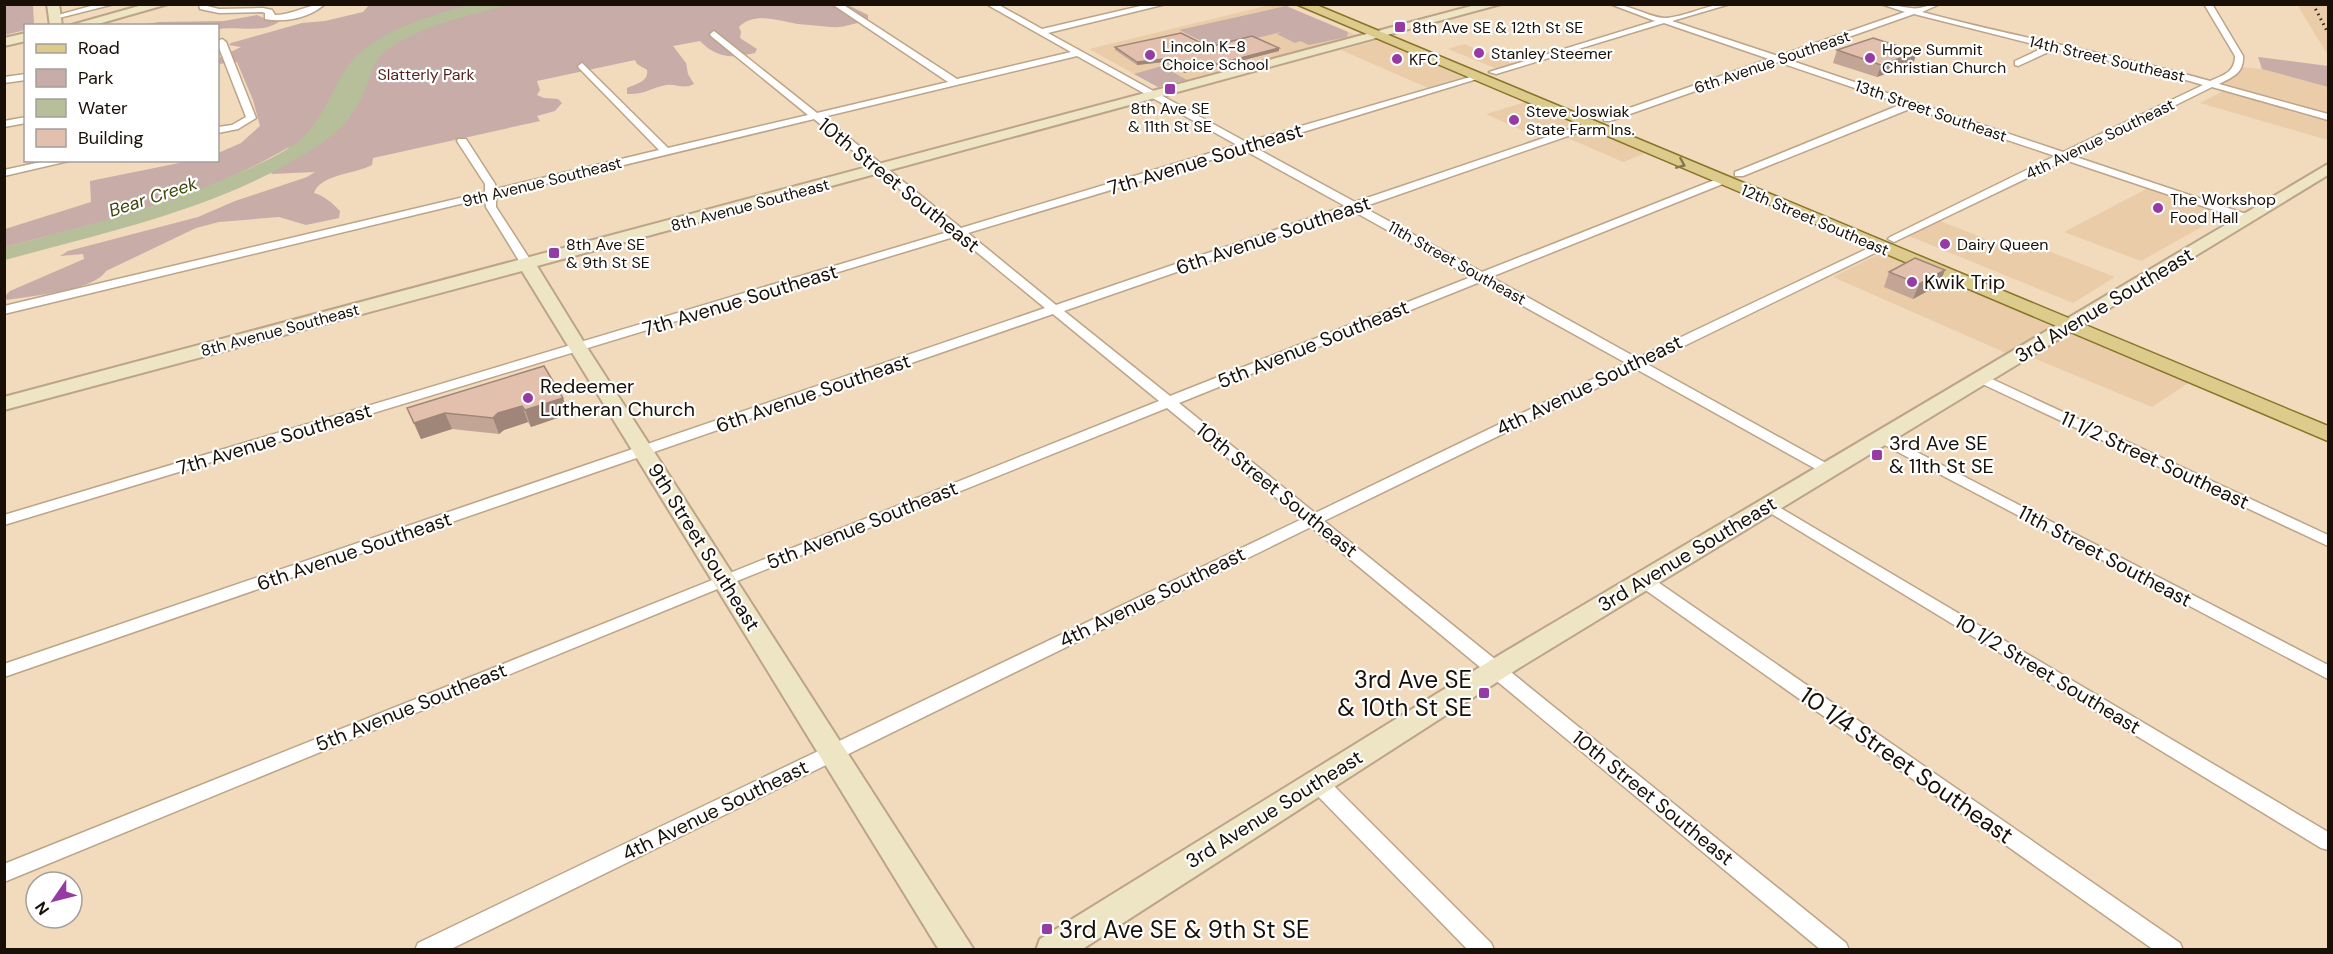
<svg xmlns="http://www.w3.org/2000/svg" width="2333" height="954" font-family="'DM Sans',sans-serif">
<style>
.built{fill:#eacca9}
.green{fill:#c7aca8}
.water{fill:#b6be9a}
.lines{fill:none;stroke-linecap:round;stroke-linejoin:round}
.street-casing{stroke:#bca488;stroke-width:3}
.secondary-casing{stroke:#bca488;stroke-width:4}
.primary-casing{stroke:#88732a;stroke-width:3}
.street{fill:#fff;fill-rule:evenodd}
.secondary{fill:#eee5c5;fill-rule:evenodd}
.primary{fill:#dccb8b;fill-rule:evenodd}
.rail{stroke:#342a1d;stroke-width:3;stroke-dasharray:1.5 4;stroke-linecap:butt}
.wall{fill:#c3a595}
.shaded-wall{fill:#9f8679}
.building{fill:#e3c0ad;stroke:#9f8679;stroke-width:1.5}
.oneway{stroke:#84774f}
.poi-dot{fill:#963aa4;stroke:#fff;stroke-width:2}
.labels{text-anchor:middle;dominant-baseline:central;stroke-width:4.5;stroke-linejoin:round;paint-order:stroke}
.far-poi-label{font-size:16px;fill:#181006;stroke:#fff;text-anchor:start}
.far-street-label{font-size:16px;fill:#181006;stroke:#fff}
.far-park-label{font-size:16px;fill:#531f19;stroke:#fff}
.far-water-label{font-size:18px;font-style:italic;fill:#3e4509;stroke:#fff}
.street-label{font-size:20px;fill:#181006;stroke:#fff}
.poi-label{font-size:20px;fill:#181006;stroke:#fff;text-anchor:start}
.near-poi-label{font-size:24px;fill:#181006;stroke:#fff;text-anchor:end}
.near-street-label{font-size:24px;fill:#181006;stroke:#fff}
</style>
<rect width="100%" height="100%" fill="#f2dabc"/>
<!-- built -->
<path class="built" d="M1274 4 1284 5 1356 35 1158 87 1089 49Z
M2298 5H2328V55L2305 18Z
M1379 40 1467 76 1428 88 1341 50Z
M1464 44 1516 65 1500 70 1448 49Z
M2239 67 2262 69 2328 87V113L2217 82Z
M2223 91 2328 121V140L2200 103Z
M1526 102 1646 153 1623 162 1561 135 1545 141 1486 114Z
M2152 186 2228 212 2141 261 2064 232Z
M1935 219 2024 254 2038 247 2115 277 2073 303 1904 234Z
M1883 252 2054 324 2006 353 1833 277Z
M2072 333 2190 382 2152 407 2031 357Z"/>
<!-- green -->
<path class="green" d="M370 4H846L868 15V20C856 23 844 28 831 27 820 26 809 25 798 24 781 21 753 11 739 27L741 32 740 38 757 49 755 53C731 58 718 59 700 41L673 46 686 63 688 74 694 84C683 90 677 83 666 85 651 88 644 95 627 94V88C635 84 649 82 647 70L637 64 635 60 537 81 540 90 537 95 544 98 558 99 562 103 555 111 537 116 540 121 373 158 372 165C356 174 320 174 314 193 325 196 332 203 340 211L339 218 306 225 279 217 219 222 196 228 106 271C94 291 30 296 7 300L5 296 10 291 84 259 83 254 60 256 68 251 198 217 235 201 307 177 315 172 271 174 289 147C201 199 102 222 5 247V229L91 202 90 181 189 161 218 160V153L241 143 260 126 253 100 237 62 218 64 220 57 241 47 229 45 231 43 302 23 325 21 363 12Z
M4 5H33L34 25 26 26 25 30 5 35Z
M1286 6 1348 32 1347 37 1309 45 1300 41 1295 43 1277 34 1281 32 1216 48 1179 30Z
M257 15 268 20 280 21C264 34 237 26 218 29V26H134L159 22 224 21Z
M2258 57 2328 66V87L2262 69Z
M1162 66 1187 80 1158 87 1134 74Z"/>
<!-- water -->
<path class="water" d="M473 4 512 5C478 12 400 31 379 58 373 66 371 74 368 83 358 109 345 127 322 143 227 207 114 230 5 260V247C77 228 148 211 217 182 244 171 271 160 295 144 322 125 330 91 348 66 372 32 434 14 473 4Z"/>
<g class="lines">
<!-- street casing -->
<g class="street-casing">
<path id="street" d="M98 4H114L55 19 51 17Z
M199 4 219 9 263 8 272 10 275 15C293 15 308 4 325 4 309 18 285 23 265 19V13L262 12 219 13 200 9Z
M832 4H842L957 79 1071 52 986 4H997L1042 29 1149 4H1166L1048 33 1246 142 1477 75V79L1254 147 1355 202 1585 124H1591V128L1363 207 1482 272 1717 179H1725V183L1491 277 1637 358 1875 245H1883V249L1647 364 1833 467 1835 470 1833 473H1823L1636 369 1324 521 1846 943 1849 950H1821L1311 527 449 950H415L418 943 1302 519 1167 408 732 583 4 882V864L1159 401 1053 314 4 677V664L1045 308 957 236 4 525V515L951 231 814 119 496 196V207L533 264 527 268 521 264 486 207 485 198 4 314V306L485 192V184L457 141 458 139H466L495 184 496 189 659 150 579 68 578 66 582 63 668 148 808 115 711 36 710 34 714 31 817 113 948 82ZM1077 56 1237 145 961 228 823 117ZM1244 150 1345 206 1056 305 968 233ZM1353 211 1471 277 1170 396 1064 311ZM1480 282 1626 363 1315 513 1179 403Z
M1610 4C1630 4 1650 18 1665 18 1686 17 1706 4 1730 4L1672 21 1778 56 1905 12 1881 4C1892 4 1900 7 1911 8 1919 10 1930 4 1940 4L1922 12C2018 38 2115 54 2210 81 2224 75 2235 72 2235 56L2204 4H2212L2243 56C2244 73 2233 77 2219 84L2328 114V120L2212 87 2073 156 2252 216V220H2244L2065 160 1894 242 1888 239 1890 237 2055 156 1912 108 1743 176H1735V172L1902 104 1778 62 1610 121H1604V117L1769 59 1664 23 1496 74 1489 72 1655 21ZM1914 14 2045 47 2015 61V65L2018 66 2055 49 2159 72 2203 85 2063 152 1786 59Z
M222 39 226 42 256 118 238 129 218 133V127L232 125 246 117 218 45V41Z
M26 74V80L4 83V77Z
M26 117V123L4 127V121Z
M50 160H73L4 176V170Z
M1981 374 2328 535V546L1976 381 1974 378 1976 375Z
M1882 434 2328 665V679L1877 441 1875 438Z
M1767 500 2328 832V850L2321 848 1762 508 1759 505 1762 502Z
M1643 574 1649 576 2180 943 2183 950H2154L1637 584 1635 580 1637 576Z
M1316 773 1323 775 1491 943 1494 950H1468L1309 787 1306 781 1309 775Z"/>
</g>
<!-- secondary casing -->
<g class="secondary-casing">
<path id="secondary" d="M47 4H59L62 26H50Z
M146 4H168L91 26H68Z
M1479 4H1501L537 266 588 349 974 950H939L522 271 4 410V397Z
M26 33V41L4 46V38Z
M2328 164V175L1519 668 1081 950H1036L1040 939 1501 654Z"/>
</g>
<!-- primary casing -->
<g class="primary-casing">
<path id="primary" d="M1296 4H1314L2328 426V441Z"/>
</g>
<!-- street -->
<use href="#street" class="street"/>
<!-- secondary -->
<use href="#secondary" class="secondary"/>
<!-- primary -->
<use href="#primary" class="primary"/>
<!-- rail -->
<path class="rail" d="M2313 4 2328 33"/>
</g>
<!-- wall -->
<path class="wall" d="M1115 47H1209L1279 48V51L1217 67 1214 65 1184 73 1164 62 1137 65 1115 50Z
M1837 50 1913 64 1877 77 1833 63Z
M1889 272 1939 285 1913 299 1884 287Z
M544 366 569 414 531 427 528 422 504 430 499 434 452 429 421 439 407 408Z"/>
<!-- shaded-wall -->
<path class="shaded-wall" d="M1279 48V51L1217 67V64Z
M1917 52 1913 64 1877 77 1881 65Z
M1164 59V62L1137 65V62Z
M1214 62V65L1184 73V70Z
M1945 270 1939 285 1913 299 1919 284Z
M563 398 569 414 531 427 525 410Z
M522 406 528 422 504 430 499 434 493 418 498 413Z
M445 413 452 429 421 439 414 423Z"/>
<!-- building -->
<path class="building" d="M1181 33 1209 47 1252 36 1279 48 1217 64 1214 62 1184 70 1164 59 1137 62 1115 47Z
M1873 38 1917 52 1881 65 1837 50Z
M1915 258 1945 270 1919 284 1889 272Z
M544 366 563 398 525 410 522 406 498 413 493 418 445 413 414 423 407 408Z"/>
<!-- one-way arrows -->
<defs><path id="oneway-chevron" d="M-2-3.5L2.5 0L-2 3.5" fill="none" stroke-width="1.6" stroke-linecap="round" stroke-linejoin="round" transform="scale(1.5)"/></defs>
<use class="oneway" href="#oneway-chevron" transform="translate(1681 164) rotate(23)"/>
<!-- markers -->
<g class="poi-dot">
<rect x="1394" y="21" width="12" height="12" rx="3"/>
<circle cx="1479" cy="53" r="6"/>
<circle cx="1150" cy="55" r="6"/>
<circle cx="1870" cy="58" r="6"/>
<circle cx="1397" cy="59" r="6"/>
<rect x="1164" y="83" width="12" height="12" rx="3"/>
<circle cx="1514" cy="120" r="6"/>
<circle cx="2158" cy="208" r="6"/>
<circle cx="1945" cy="244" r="6"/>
<rect x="548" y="247" width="12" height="12" rx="3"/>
<circle cx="1912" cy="282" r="6"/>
<circle cx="528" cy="398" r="6"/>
<rect x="1871" y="449" width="12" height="12" rx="3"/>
<rect x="1478" y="687" width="12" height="12" rx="3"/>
<rect x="1041" y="923" width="12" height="12" rx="3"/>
</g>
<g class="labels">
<!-- far-poi labels -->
<g class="far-poi-label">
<text x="1412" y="27">8th Ave SE &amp; 12th St SE</text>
<text x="1162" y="46">Lincoln K-8<tspan x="1162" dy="18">Choice School</tspan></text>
<text x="1882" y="49">Hope Summit<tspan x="1882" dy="18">Christian Church</tspan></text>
<text x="1491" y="53">Stanley Steemer</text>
<text x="1409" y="59">KFC</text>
<text x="1170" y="108" text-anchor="middle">8th Ave SE<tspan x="1170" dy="18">&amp; 11th St SE</tspan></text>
<text x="1526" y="111">Steve Joswiak<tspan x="1526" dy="18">State Farm Ins.</tspan></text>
<text x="2170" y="199">The Workshop<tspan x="2170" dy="18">Food Hall</tspan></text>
<text x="566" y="244">8th Ave SE<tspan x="566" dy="18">&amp; 9th St SE</tspan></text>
<text x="1957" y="244">Dairy Queen</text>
</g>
<!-- far-street labels -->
<g class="far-street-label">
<text transform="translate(2107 59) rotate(13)">14th Street Southeast</text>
<text transform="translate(1772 62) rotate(-19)">6th Avenue Southeast</text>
<text transform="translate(1931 111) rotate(19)">13th Street Southeast</text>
<text transform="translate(2100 139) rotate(-26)">4th Avenue Southeast</text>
<text transform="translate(542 182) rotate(-14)">9th Avenue Southeast</text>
<text transform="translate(750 205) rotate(-15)">8th Avenue Southeast</text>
<text transform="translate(1815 220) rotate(23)">12th Street Southeast</text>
<text transform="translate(1457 263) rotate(29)">11th Street Southeast</text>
<text transform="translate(280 330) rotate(-15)">8th Avenue Southeast</text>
</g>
<!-- far-park labels -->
<g class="far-park-label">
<text x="426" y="74">Slatterly Park</text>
</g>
<!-- far-water labels -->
<g class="far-water-label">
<text transform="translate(153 197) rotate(-18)">Bear Creek</text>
</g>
<!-- street labels -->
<g class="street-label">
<text transform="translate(1205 159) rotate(-17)">7th Avenue Southeast</text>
<text transform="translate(899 185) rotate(39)">10th Street Southeast</text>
<text transform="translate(1273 235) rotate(-19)">6th Avenue Southeast</text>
<text transform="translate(740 300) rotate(-17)">7th Avenue Southeast</text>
<text transform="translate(2104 305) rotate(-31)">3rd Avenue Southeast</text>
<text transform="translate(1313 344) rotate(-22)">5th Avenue Southeast</text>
<text transform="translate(1589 385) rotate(-26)">4th Avenue Southeast</text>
<text transform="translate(813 393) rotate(-19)">6th Avenue Southeast</text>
<text transform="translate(274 439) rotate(-17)">7th Avenue Southeast</text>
<text transform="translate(2155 460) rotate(25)">11 1/2 Street Southeast</text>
<text transform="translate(1277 490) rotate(39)">10th Street Southeast</text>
<text transform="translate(862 525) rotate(-22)">5th Avenue Southeast</text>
<text transform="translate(704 547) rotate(58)">9th Street Southeast</text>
<text transform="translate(354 551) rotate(-19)">6th Avenue Southeast</text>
<text transform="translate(1687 554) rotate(-31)">3rd Avenue Southeast</text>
<text transform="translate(2105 556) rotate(28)">11th Street Southeast</text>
<text transform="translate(1152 597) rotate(-26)">4th Avenue Southeast</text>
<text transform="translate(2048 674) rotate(31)">10 1/2 Street Southeast</text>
<text transform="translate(411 707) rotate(-22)">5th Avenue Southeast</text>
<text transform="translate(1653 798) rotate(39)">10th Street Southeast</text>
<text transform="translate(1274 809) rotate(-32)">3rd Avenue Southeast</text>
<text transform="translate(715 810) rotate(-26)">4th Avenue Southeast</text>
</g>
<!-- poi labels -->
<g class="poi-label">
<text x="1924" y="282">Kwik Trip</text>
<text x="540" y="386">Redeemer<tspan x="540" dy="23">Lutheran Church</tspan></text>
<text x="1889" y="443">3rd Ave SE<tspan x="1889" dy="23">&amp; 11th St SE</tspan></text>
</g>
<!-- near-poi labels -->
<g class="near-poi-label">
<text x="1472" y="679">3rd Ave SE<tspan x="1472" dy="28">&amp; 10th St SE</tspan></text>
<text x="1059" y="929" text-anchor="start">3rd Ave SE &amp; 9th St SE</text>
</g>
<!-- near-street labels -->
<g class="near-street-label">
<text transform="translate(1907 765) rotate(35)">10 1/4 Street Southeast</text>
</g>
</g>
<!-- border -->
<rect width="2333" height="954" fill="none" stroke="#181006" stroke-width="12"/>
<!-- legend -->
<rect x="24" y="24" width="195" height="138" fill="#ffffff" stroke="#a39f9b" stroke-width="1.5"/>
<rect x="36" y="44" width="30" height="9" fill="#dccb8b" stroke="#a39f9b" stroke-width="1.5"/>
<text x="78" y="54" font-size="18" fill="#181006">Road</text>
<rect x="36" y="69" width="30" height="18" fill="#c7aca8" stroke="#a39f9b" stroke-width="1.5"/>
<text x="78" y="84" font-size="18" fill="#181006">Park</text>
<rect x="36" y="99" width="30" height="18" fill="#b6be9a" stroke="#a39f9b" stroke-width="1.5"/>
<text x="78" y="114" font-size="18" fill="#181006">Water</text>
<rect x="36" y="129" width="30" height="18" fill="#e3c0ad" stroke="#a39f9b" stroke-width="1.5"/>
<text x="78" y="144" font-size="18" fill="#181006">Building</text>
<!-- north arrow -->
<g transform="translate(54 900) rotate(235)"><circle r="28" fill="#ffffff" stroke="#a39f9b" stroke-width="1.5"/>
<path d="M0-4.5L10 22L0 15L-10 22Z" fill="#963aa4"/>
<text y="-9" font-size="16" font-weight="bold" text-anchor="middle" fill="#181006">N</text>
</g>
</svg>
